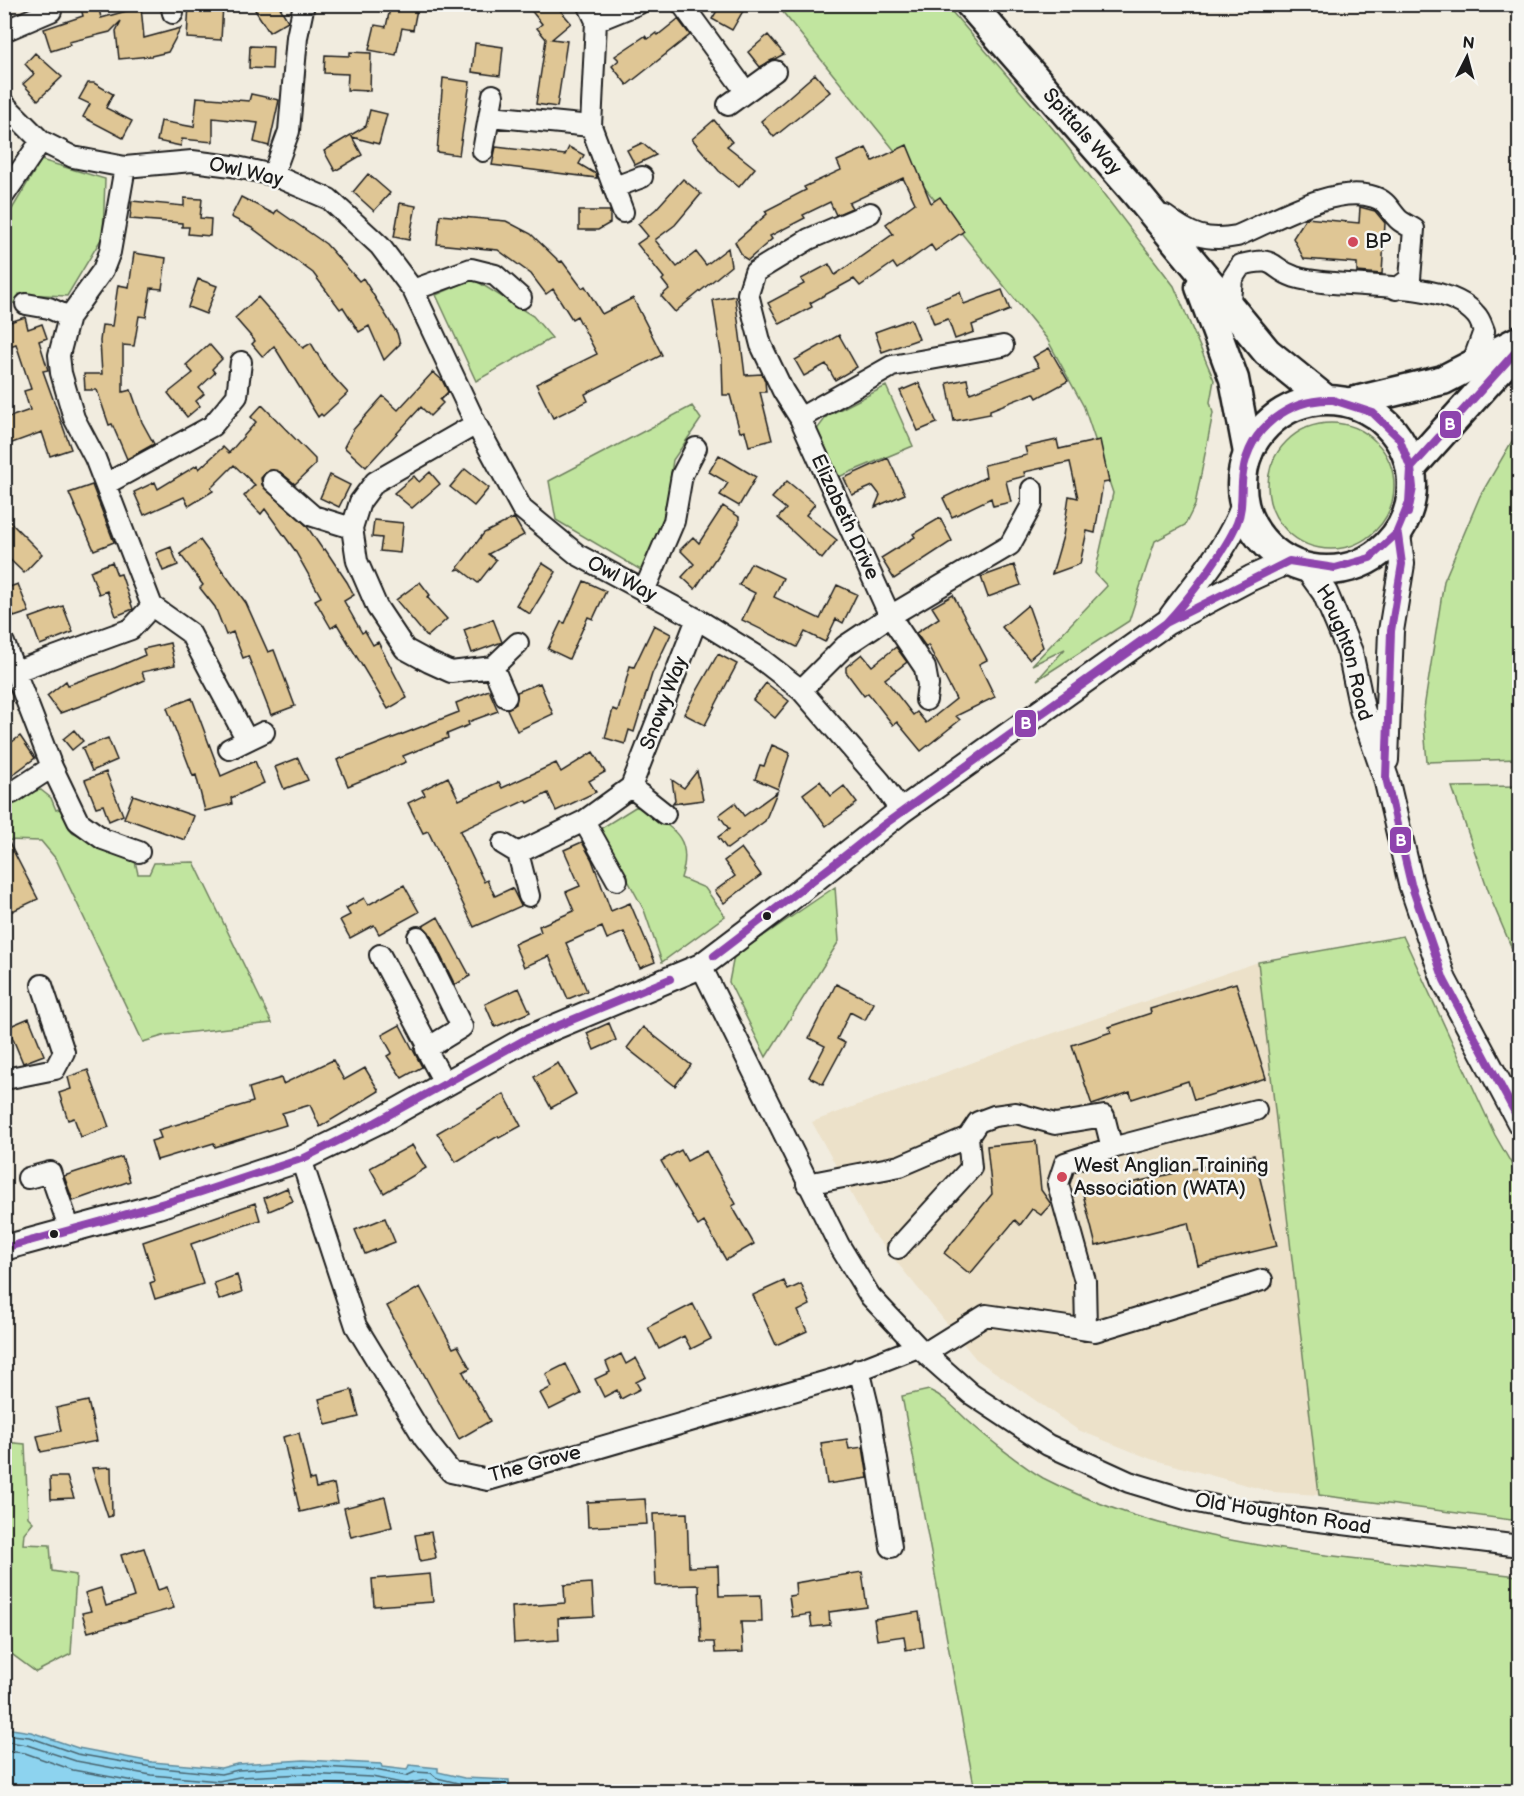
<svg xmlns="http://www.w3.org/2000/svg" width="1524" height="1796" font-family="'Balsamiq Sans',sans-serif">
<style>
.built{fill:#ece1c9}
.green{fill:#c1e59f;stroke:#6e805e;stroke-width:1.5}
.water{fill:#8dd3ef;stroke:#608a9b;stroke-width:1.5}
.lines{fill:none;stroke-linecap:round;stroke-linejoin:round}
.shore{stroke:#496570;stroke-width:1.5}
.building{fill:#dfc695;stroke:#1c1c1c;stroke-width:1.5}
.minor-casing{stroke:#1c1c1c;stroke-width:24}
.major-casing{stroke:#1c1c1c;stroke-width:28}
.highway-casing{stroke:#1c1c1c;stroke-width:33}
.minor{stroke:#f6f6f2;stroke-width:20}
.major{stroke:#f6f6f2;stroke-width:24}
.highway{stroke:#f6f6f2;stroke-width:28}
.bus-1-casing{stroke:#f6f6f2;stroke-width:12}
.bus-1{stroke:#8e44ad;stroke-width:8}
.poi-dot{fill:#d1495b;stroke:#f6f6f2;stroke-width:2}
.bus-dot{fill:#1c1c1c;stroke:#f6f6f2;stroke-width:2}
.labels{text-anchor:middle;dominant-baseline:central;stroke-width:5;stroke-linejoin:round;paint-order:stroke}
.street-label{font-size:20px;fill:#1c1c1c;stroke:#f6f6f2}
.poi-label{font-size:20px;fill:#1c1c1c;stroke:#f6f6f2;text-anchor:start}
.line-badge{stroke:#f6f6f2;stroke-width:2}
.badge-label{font-size:16px;text-anchor:middle;font-weight:bold;fill:#fff}
</style>
<rect width="100%" height="100%" fill="#f1ecdf"/>
<filter id="ink" filterUnits="userSpaceOnUse"><feTurbulence type="fractalNoise" baseFrequency=".0167" numOctaves="2"/><feDisplacementMap in="SourceGraphic" scale="12" xChannelSelector="R" yChannelSelector="G"/><feConvolveMatrix kernelMatrix="1 2 1 2 8 2 1 2 1" color-interpolation-filters="sRGB"/></filter>
<g filter="url(#ink)">
<!-- built -->
<path class="built" d="M1258 962 1319 1495 1272 1492 1151 1459 1078 1430 976 1359 872 1232 812 1122 1028 1042Z"/>
<!-- green -->
<path class="green" d="M777 5H946L1060 137 1174 286 1214 380 1210 402 1213 413 1195 505 1185 525 1155 541 1129 621 1037 680 1065 649 1032 665 1107 586 1095 573 1113 493 1084 407 1047 339Z
M41 160 105 179 103 236 67 296 19 294 17 304 5 301V221Z
M473 279 533 316 552 338 476 381 436 295Z
M886 386 913 446 836 478 815 432 827 416Z
M692 406 701 419 673 460 665 514 644 572 556 520 549 481Z
M1268 486a63 63 0 1 1 126 0a63 63 0 1 1-126 0Z
M1519 429V759L1427 762 1423 715 1444 581 1480 496Z
M1519 786H1520L1519 965 1493 904 1452 787Z
M41 790 51 798 56 810 62 808 72 832 135 861 138 874H149L154 863 194 862 272 1023 166 1035 143 1042 56 859 41 841 5 840V809L27 792Z
M637 806C669 827 695 834 681 878L705 888 725 916 662 962 644 910 600 829Z
M835 887 839 941 766 1057 729 982 734 956Z
M1403 936 1495 1135 1519 1177V1521L1319 1495 1258 962Z
M929 1390C945 1397 954 1408 967 1420 986 1437 1022 1466 1043 1478 1188 1553 1360 1557 1519 1576V1791H975L902 1396Z
M5 1442 25 1444 28 1517 33 1522 24 1533 23 1544 50 1545 52 1571 76 1575 71 1654 36 1672 5 1649Z"/>
<!-- water -->
<path class="water" d="M5 1728 31 1732 78 1748 152 1762 221 1768 237 1764 304 1760 381 1764 382 1767 407 1770 409 1765 438 1768V1772L464 1778 509 1780V1787L527 1791H5Z"/>
<g class="lines">
<!-- shore -->
<path class="shore" d="M4 1734 29 1737 77 1754 152 1767 221 1774 238 1770 304 1766 375 1770 406 1776 415 1772 431 1773 437 1778 462 1784 501 1786 505 1792
M4 1741 27 1745 76 1761 151 1775 219 1781 239 1777 304 1774 372 1777 406 1784 426 1780C444 1791 464 1789 485 1792
M4 1751 25 1753 73 1770 150 1784 222 1790 241 1786 304 1783 370 1786 396 1792"/>
</g>
<!-- building -->
<path class="building" d="M80 4H98L101 18 141 7 144 38 181 28 168 52 151 56 119 59 116 31 121 21 110 32 69 42 70 45 51 51 44 29 83 16Z
M189 4H223L221 40 187 38Z
M265 4H278L288 21 269 32 255 10Z
M391 4H418L413 30 402 28 396 55 369 50 375 25 386 27Z
M526 4H555L571 23 552 39 567 41 557 107 536 104 546 39 537 28 542 24Z
M721 4H747L732 30 712 19Z
M678 19 690 35 627 85 612 66 619 60 615 56 645 36 648 39 656 33 658 35Z
M768 35 784 54 760 67 748 52Z
M475 43 503 47 500 76 472 72Z
M250 46 273 47 272 69 249 68Z
M350 52 371 53 370 91 347 90 348 74 324 73 325 55 350 56Z
M35 53 62 77 38 100 23 84 34 74 25 64Z
M815 74 830 92 774 137 761 121Z
M443 78 470 82 459 155 437 152Z
M88 83H94L113 94 106 108 132 121 123 138 83 117 90 104 79 99Z
M251 94 279 100 269 146 254 142 258 123 213 118V142L182 139 181 146 157 141 161 121 194 127 197 97 249 101Z
M370 110 387 114 379 144 352 137 362 155 335 171 324 151 366 126Z
M714 120 732 142 727 146 755 168 739 187 719 171 692 139Z
M642 143 656 155 635 165 627 150Z
M907 145 931 203 940 197 964 231 935 251 931 245 897 269 893 263 860 286 854 279 810 303 812 307 780 324 768 303 804 284 801 279 829 264 835 275 893 234 886 224 915 203 903 178 849 203 852 208 836 215 830 202 803 215 805 218 770 236 772 239 748 260 743 257 735 242 767 214 765 211 806 190 804 187 841 170 837 161 866 148 873 161Z
M496 147 565 155 569 147 584 155 579 164 596 174 597 178 492 165Z
M368 174 390 193 374 211 353 192Z
M683 179 701 194 675 225 655 240 677 267 696 252 706 265 728 248 731 266 675 312 661 296 669 289 662 280 664 278 637 244 648 236 638 224 656 209Z
M241 197 274 214 277 210 326 244 359 281 363 278 397 333 400 344 384 360 369 326 359 332 343 307 340 309 313 273 252 228 231 217Z
M184 198 202 199 200 218 211 219 210 236 188 234 189 227H182V223L130 219 132 201 184 206Z
M400 203 416 206 409 240 394 237Z
M1360 207 1375 211 1385 223 1382 274 1357 272V263L1304 259 1293 238 1306 218 1359 223Z
M579 211H610V223L598 230H579Z
M440 215 506 221 531 234 560 262 562 261 582 288 585 286 602 314 633 298 662 355 585 394 588 401 553 418 536 384 597 354 577 316 572 319 553 289 546 294 531 274 498 250 437 244Z
M134 253 166 258 162 289 151 288 146 317 139 316 134 346 123 345V392L131 390 142 422 154 444 127 459 112 424 109 425 97 390H85L84 374H102L100 341 102 325 112 326 118 285 129 287Z
M198 279 217 286 206 314 188 307Z
M1002 290 1010 310 972 325 974 332 955 339 948 319 934 324 927 305 960 292 964 304Z
M735 296 745 375 762 374 765 381 766 392H760L772 440 749 446 745 431 740 432 730 395H723L722 360 713 300Z
M258 297 303 348 311 343 327 370 348 393 323 416 321 414 318 417 274 346 263 357 252 344 255 341 235 318Z
M25 317 28 329 42 324 47 338 39 341 48 370 43 371 71 449 50 456 42 432 4 446V419L30 410 24 391 31 389 16 344 4 348V324Z
M911 319 919 339 882 352 875 332Z
M839 335 857 367 835 380 826 364 804 376 795 360Z
M209 344 222 359 212 369 215 373 199 388 204 394 196 401 200 406 187 417 168 393 193 373 186 365Z
M1049 348 1068 381 1037 398 1034 393 990 410V414L954 421 947 383 967 379 970 393 1039 367 1033 357Z
M433 372 442 380 448 392 440 400 443 403 430 416 421 407 366 467 344 447 353 430 383 396 398 410Z
M919 383 937 423 918 431 900 391Z
M262 405 315 459V465L295 484 280 472 269 470 261 478 262 485 306 525 323 550 325 549 347 582 354 595 344 601 362 633 365 631 373 645 378 642 407 698 388 709 337 624 331 628 315 600 321 597 294 549 265 509 261 514 244 496 255 485 234 465 211 488 213 491 189 506 184 497 144 515 134 492 155 482 158 489 197 465 199 469 223 447 229 453 256 422 251 417Z
M1057 440 1059 449 1100 440 1109 482 1103 483 1095 533 1087 531 1080 564 1052 574 1063 536 1069 496 1078 498 1070 462 1024 472 1025 476 1006 481 1011 502 993 506 991 498 952 517 943 498 986 477 984 465 1027 455 1025 447Z
M719 455 756 477 739 506 720 495 728 483 709 472Z
M888 458 905 494 875 507 880 495 873 486 852 495 844 478Z
M465 469 489 488 474 506 450 487Z
M430 472 440 484 412 508 394 493 414 476 419 482Z
M330 475 350 485 339 507 320 498Z
M787 481 815 504 806 515 837 540 822 559 778 518 786 509 772 498Z
M92 485 114 542 94 550 69 493Z
M723 506 739 517V523L695 589 682 577 694 564 680 550 693 537 699 543Z
M4 516 42 554 24 573 4 554Z
M514 518 524 535 488 554 496 560 478 583 460 569 456 570 484 533Z
M940 518 952 541 894 579 881 558 915 537 913 534Z
M374 520 403 523 400 553 380 551 382 538 372 537Z
M200 540 246 603 268 652 274 650 295 706 271 715 248 656 243 658 233 632 226 635 215 607 200 588 203 585 180 554Z
M171 547 178 565 163 571 156 553Z
M112 562 117 575 121 574 133 609 116 616 107 591 99 594 90 571Z
M542 563 556 572 530 614 516 605Z
M751 563 783 578 774 597 820 619 837 585 857 594 843 623 836 619 825 642 805 632 797 647 742 620 755 593 739 585Z
M1014 565 1021 585 988 597 981 577Z
M584 581 606 591 593 619 588 617 569 659 548 649 561 622 565 623Z
M420 582 430 595 427 597 447 619 427 637 396 600Z
M18 584 29 612 14 617 4 589Z
M953 595 987 660 979 664 995 697 956 716 960 720 921 751 897 722 893 725 868 693 864 696 846 672V667L862 654 872 666 896 647 907 662 885 679 913 715 917 712 926 723 956 699 928 645 926 647 916 633 939 618 932 607Z
M1028 605 1043 647 1029 659 1002 627Z
M63 606 73 632 40 645 30 618Z
M493 619 502 642 472 653 464 630Z
M654 625 671 634 652 674 634 732 629 730 625 744 605 738 613 709 618 711 630 666 634 667Z
M170 643 175 665 142 672 145 680 111 695 60 713 47 696 66 681 68 685 115 668 145 655 143 649Z
M718 654 737 664 705 725 684 714Z
M540 683 553 714 517 731 507 709 516 704 517 692Z
M766 683 789 701 775 718 753 700Z
M489 690 498 711 468 722 469 725 447 734 448 738 403 756 406 762 348 786 337 760 459 712 456 703Z
M192 698 221 776 255 761 264 783 231 798 232 804 205 811 196 775 193 776 167 708Z
M74 730 83 741 72 750 63 739Z
M20 736 35 758 4 781V748Z
M108 738 117 760 92 771 82 748Z
M772 745 790 753 778 789 755 779 760 765 764 766Z
M593 752 605 772 589 781 596 792 556 811 548 793 528 803 526 800 460 831 484 882 487 880 495 896 512 888 521 906 474 927 428 831 423 833 408 803 425 795 422 790 448 777 459 800 499 782 502 788 556 763 561 772Z
M298 758 308 780 284 789 275 767Z
M697 771 703 800 672 804 675 800 672 780 684 788Z
M106 772 123 815 109 821 103 805 96 807 85 780Z
M820 781 831 796 844 786 857 803 826 826 803 794Z
M777 792 765 821 727 849 718 837 729 829 719 815 735 803 744 816Z
M133 795 194 816 185 840 124 818Z
M4 833 38 899 4 915Z
M582 842 592 860 611 911 630 903 655 962 640 968 624 932 607 939 602 927 566 943 587 991 568 999 549 956 524 967 514 944 541 932 539 926 574 911 566 892 580 886 564 850Z
M741 848 761 875 724 903 715 891 735 876 724 861Z
M404 885 419 912 379 934 374 925 350 938 340 920 350 915 346 908 364 898 368 905Z
M438 917 470 976 455 985 429 932 423 926Z
M1236 983 1266 1078 1194 1100 1188 1081 1132 1099 1130 1092 1092 1105 1072 1045 1111 1032 1109 1027 1151 1013 1150 1009Z
M836 984 874 1003 865 1020 850 1012 837 1039 845 1043 823 1084 809 1077 825 1046 809 1038Z
M519 988 530 1012 495 1027 485 1004Z
M29 1018 44 1055 23 1063 8 1027Z
M609 1023 616 1040 594 1050 587 1033Z
M400 1025 422 1067 402 1078 387 1056 392 1053 382 1035Z
M643 1027 691 1065 675 1086 627 1048Z
M333 1060 344 1080 365 1068 379 1091 320 1127 310 1105 282 1113 286 1125 215 1147 214 1143 157 1160 151 1141 161 1138 158 1130 253 1102 249 1088 281 1078 283 1084Z
M558 1063 576 1094 551 1108 534 1077Z
M88 1070 109 1127 81 1137 74 1118 68 1120 59 1093 71 1089 68 1077Z
M504 1094 521 1126 499 1138 498 1136 456 1162 437 1133Z
M1036 1141 1041 1190 1051 1204 1041 1215 1032 1209 1020 1225 1015 1220 970 1274 944 1253 992 1194 987 1146Z
M412 1145 426 1168 384 1193 370 1168Z
M681 1150 687 1161 706 1151 736 1204 732 1206 754 1244 726 1260 704 1222 698 1226 661 1161Z
M1254 1155 1277 1246 1198 1265 1188 1223 1096 1246 1083 1194Z
M122 1157 130 1181 73 1201 64 1176Z
M287 1188 293 1201 269 1211 264 1198Z
M255 1203 260 1220 191 1244 203 1284 155 1299 150 1283 155 1281 143 1242Z
M385 1218 395 1242 365 1254 355 1230Z
M237 1275 242 1292 219 1300 214 1283Z
M784 1281 788 1290 801 1284 810 1305 798 1311 807 1331 776 1345 753 1295Z
M420 1287 453 1348 458 1346 470 1368 463 1372 490 1421 459 1439 387 1306Z
M693 1304 711 1339 691 1349 684 1336 659 1349 648 1327Z
M621 1354 626 1364 636 1358 646 1377 636 1382 640 1389 621 1399 617 1390 604 1397 595 1379 610 1372 606 1362Z
M566 1364 581 1394 549 1410 540 1393 552 1387 546 1374Z
M352 1390 359 1417 326 1425 319 1399Z
M88 1401 97 1441 41 1452 37 1436 61 1431 56 1408Z
M299 1433 310 1480 314 1479 316 1488 334 1484 338 1503 300 1512 283 1437Z
M847 1439 849 1449 863 1447 868 1478 827 1484 821 1443Z
M111 1467 112 1516 108 1517 92 1468Z
M50 1477H67L74 1498 51 1499Z
M385 1497 392 1527 351 1537 344 1508Z
M645 1499 647 1524 588 1527 587 1502Z
M687 1513 689 1567 718 1566 719 1596 761 1595 762 1622H741L743 1652 715 1653 714 1642H701L699 1585 656 1586 653 1514Z
M431 1532 436 1558 420 1561 415 1535Z
M144 1548 158 1590 167 1587 174 1608 88 1632 82 1613 91 1611 85 1593 101 1588 106 1606 134 1597 121 1555Z
M862 1572 867 1607 829 1612 830 1625 812 1627 810 1614 792 1617 789 1596 796 1595 795 1583Z
M430 1574 433 1602 374 1606 372 1579Z
M592 1583 594 1616 558 1618 559 1640 514 1643 512 1607 565 1603 564 1585Z
M919 1612 924 1647 906 1650 904 1636 877 1640 874 1619Z"/>
<g class="lines">
<!-- minor casing -->
<g class="minor-casing">
<path id="minor" d="M171 4 173 13
M588 4 596 21 591 126 623 212
M682 4 746 92
M596 21 638 4
M4 31 51 11
M4 104 41 141 73 157 125 167 192 161 232 166 273 175 329 199 380 246 413 290 476 424 522 509 578 555 697 619 757 656 801 690 880 781 901 811
M728 105 775 71
M490 116 591 126
M483 151 493 95
M125 167 110 252 103 270 69 317 59 355 61 373 74 418 95 458 152 606 190 633 247 740
M273 175 289 131 297 37 304 4
M615 187 642 177
M4 195 41 141
M870 213 809 239 755 272 748 294 761 345 783 391 800 418 890 616 925 668 928 685 926 700
M1165 216C1190 235 1206 242 1237 236 1275 220 1334 184 1374 197 1387 201 1390 211 1398 219 1402 223 1409 226 1414 229L1410 279 1396 289
M413 290 471 269 495 275 521 298
M26 304 49 308 69 317
M1229 310 1232 279 1241 265C1279 255 1268 268 1295 277 1341 291 1444 276 1476 315 1480 319 1482 326 1484 331L1471 367
M800 418 892 366 1003 346
M476 424 375 482 360 502 352 528 357 561 377 607 405 649 429 662 451 672 493 667 518 643
M273 481 313 516 352 528
M106 484 212 426 237 396 241 362
M644 591 674 521 682 475 696 448
M4 643 52 767 78 821 103 839 139 852
M493 667 506 697
M16 671 131 629 152 606
M801 690 845 646 890 616 1010 545 1032 505V489
M229 749 264 732
M631 787 665 814
M12 793 52 767
M584 821 617 880
M503 844 518 853 529 896
M518 853 584 821 631 787 697 619
M418 937 462 1027 426 1049 445 1084
M380 955 429 1047
M701 966 839 1245 870 1296 918 1347 971 1394 1048 1445 1129 1482 1192 1501 1245 1512 1520 1546
M4 1077 10 1078 55 1069 64 1052 42 985
M301 1159 356 1326 424 1438 451 1472 488 1480 841 1377 918 1347
M28 1178 50 1172 70 1230
M807 1184 900 1166 968 1137 978 1122 994 1116 1016 1113 1055 1124 1104 1116 1112 1148 1256 1110
M898 1248 971 1168 968 1137
M1086 1330 1085 1281 1058 1184 1065 1163 1112 1148
M925 1353 986 1315 1095 1331 1262 1280
M859 1369 870 1414 891 1547"/>
</g>
<!-- major casing -->
<g class="major-casing">
<g id="major">
<path id="s1" d="M1307 568 1325 593 1350 652 1362 709 1386 778 1411 884 1444 980 1520 1123"/>
<path d="M1171 617C1198 580 1229 547 1244 504"/>
<path d="M1386 760 1391 631 1402 564 1398 535"/>
<path d="M4 1248 158 1206 301 1159 381 1120 526 1039 701 966 786 902 901 811 1166 623 1251 578 1289 561"/>
</g>
</g>
<!-- highway casing -->
<g class="highway-casing">
<g id="highway">
<path id="s2" d="M970 4 1135 192 1267 352 1325 399"/>
<path d="M1200 287 1234 379 1248 453"/>
<circle cx="1327" cy="485" r="85"/>
<path d="M1351 402 1443 380 1520 340"/>
<path d="M1411 468 1516 351"/>
</g>
</g>
<!-- minor -->
<use href="#minor" class="minor"/>
<!-- major -->
<use href="#major" class="major"/>
<!-- highway -->
<use href="#highway" class="highway"/>
<!-- bus-1 casing -->
<g class="bus-1-casing">
<path id="bus-1" d="M1333 400 1373 413 1399 438 1411 469 1409 503 1396 534 1370 558 1335 568 1289 561 1166 623C1187 601 1226 550 1237 523 1244 506 1240 491 1243 473 1249 428 1289 398 1333 400Z
M1408 513 1413 488 1411 468 1520 347
M1398 535 1402 564 1391 631 1386 778 1411 884 1444 980 1520 1122
M885 824 1166 623
M885 824 1142 643 1166 623
M842 858 885 824
M842 858 885 824
M714 956 842 858
M714 956 842 858
M526 1039 670 979
M526 1039 670 979
M376 1122 526 1039
M376 1122 526 1039
M304 1158 376 1122
M304 1158 376 1122
M198 1193 298 1160
M198 1193 298 1160
M106 1220 198 1193
M106 1220 198 1193
M4 1248 106 1220
M4 1248 106 1220"/>
</g>
<!-- bus-1 -->
<use href="#bus-1" class="bus-1"/>
</g>
</g>
<!-- markers -->
<g class="poi-dot">
<circle cx="1353" cy="242" r="6"/>
<circle cx="1062" cy="1177" r="6"/>
</g>
<g class="bus-dot">
<circle cx="767" cy="916" r="5"/>
<circle cx="54" cy="1234" r="5"/>
</g>
<g class="labels">
<!-- street labels -->
<g class="street-label">
<text stroke="none"><textPath href="#s2" startOffset="170">Spittals Way</textPath></text>
<text transform="translate(246 172) rotate(13)">Owl Way</text>
<text transform="translate(845 517) rotate(65)">Elizabeth Drive</text>
<text transform="translate(622 579) rotate(28)">Owl Way</text>
<text stroke="none"><textPath href="#s1" startOffset="94">Houghton Road</textPath></text>
<text transform="translate(664 703) rotate(-69)">Snowy Way</text>
<text transform="translate(535 1464) rotate(-15)">The Grove</text>
<text transform="translate(1283 1514) rotate(9)">Old Houghton Road</text>
</g>
<!-- poi labels -->
<g class="poi-label">
<text x="1365" y="242">BP</text>
<text x="1074" y="1166">West Anglian Training<tspan x="1074" dy="23">Association (WATA)</tspan></text>
</g>
</g>
<g class="line-badge">
<rect x="1439" y="410" width="23" height="29" rx="6" fill="#8e44ad"/>
<rect x="1014" y="709" width="23" height="29" rx="6" fill="#8e44ad"/>
<rect x="1389" y="826" width="23" height="28" rx="6" fill="#8e44ad"/>
</g>
<g class="badge-label">
<text x="1450" y="430">B</text>
<text x="1026" y="729">B</text>
<text x="1401" y="846">B</text>
</g>
<!-- margin -->
<rect width="1524" height="1796" fill="none" stroke="#f6f6f2" stroke-width="24"/>
<rect x="12" y="12" width="1500" height="1772" fill="none" stroke="#1c1c1c" stroke-width="2" filter="url(#ink)"/>
<!-- north arrow -->
<g transform="translate(1467 57) rotate(6)" stroke="#f6f6f2" stroke-width="4.5" paint-order="stroke">
<path d="M0-4.5L10 22L0 15L-10 22Z" fill="#1c1c1c"/>
<text y="-9" font-size="16" font-weight="bold" text-anchor="middle" fill="#1c1c1c">N</text>
</g>
</svg>
